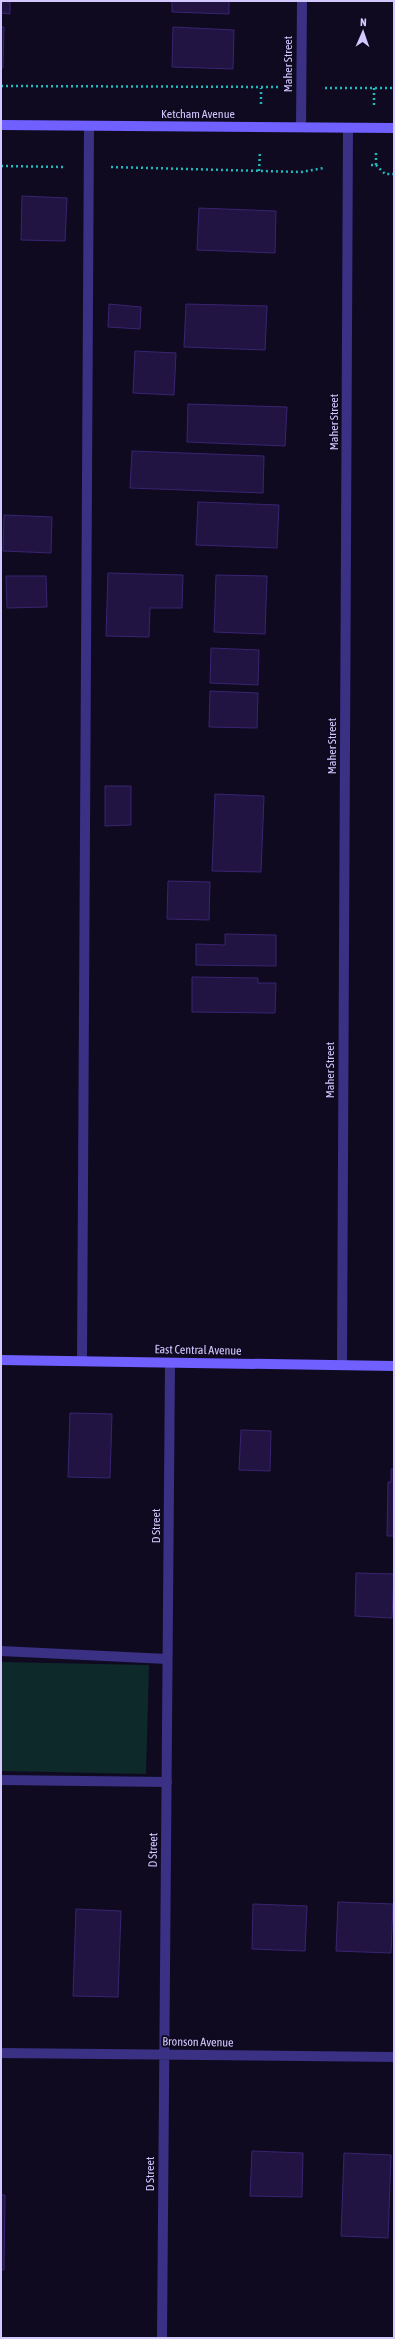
<svg xmlns="http://www.w3.org/2000/svg" width="395" height="2339" font-family="'Asap Condensed',sans-serif">
<style>
.green{fill:#0d292a}
.building{fill:#211442;stroke:#392471}
.lines{fill:none;stroke-linecap:round;stroke-linejoin:round}
.path{stroke:#21b9bb;stroke-width:2.5;stroke-dasharray:2 3;stroke-linecap:butt}
.lane{stroke:#3a3084;stroke-width:10}
.street{stroke:#3a3084;stroke-width:10}
.secondary{stroke:#7060ff;stroke-width:10}
.labels{text-anchor:middle;dominant-baseline:central;stroke-width:4;stroke-linejoin:round;paint-order:stroke}
.street-label{font-size:12px;fill:#d3c9ff;stroke:#0f0a20}
</style>
<rect width="100%" height="100%" fill="#0f0a20"/>
<!-- green -->
<path class="green" d="M1 1662 149 1665 146 1774 1 1771Z"/>
<!-- building -->
<path class="building" d="M1 1H10V14L1 13Z
M172 1H229V14L172 12Z
M1 27H4L3 68H1Z
M173 27 234 30 233 69 172 67Z
M22 196 67 198 65 241 21 240Z
M199 208 276 211 275 253 197 250Z
M109 304 141 307 140 329 108 327Z
M186 304 267 306 265 350 184 347Z
M135 351 176 353 174 395 133 393Z
M188 404 287 407 285 446 187 442Z
M132 451 264 456 263 493 130 488Z
M198 502 279 505 277 548 196 545Z
M4 515 52 517 51 553 3 551Z
M108 573 183 575 182 608H150L149 637 106 636Z
M216 575 267 576 265 634 214 632Z
M6 576H46L47 607 7 608Z
M211 648 259 650 258 685 210 683Z
M210 691 258 693 257 728 209 727Z
M105 786H131V825L105 826Z
M215 794 264 796 261 872 212 871Z
M168 881 210 882 209 920 167 919Z
M225 934 276 935V966L196 965V944L225 945Z
M192 977 258 978V983H276L275 1013 192 1012Z
M70 1413 112 1414 110 1478 68 1477Z
M241 1430 271 1431 270 1471 239 1470Z
M391 1469H394V1536H387L388 1482H391Z
M356 1573 394 1574 392 1618 355 1616Z
M338 1902 393 1904 391 1953 336 1951Z
M253 1904 307 1906 305 1951 252 1949Z
M76 1909 121 1911 118 1997 73 1996Z
M252 2151 303 2153 302 2197 250 2196Z
M344 2153 391 2155 388 2238 341 2236Z
M1 2195H5L4 2270H1Z"/>
<g class="lines">
<!-- path -->
<path class="path" d="M1 86 278 87
M325 88H394
M374 88V105
M261 104V88
M371 165H376V151
M376 165 385 174H394
M1 166 64 167
M111 167 301 172 324 168
M259 171 260 151"/>
<!-- lane -->
<path class="lane" d="M82 1361 89 126
M1 1651 167 1659
M1 1780 167 1782"/>
<!-- street -->
<path class="street" d="M301 127 302 1
M342 1365 348 128
M1 2053 394 2057
M162 2338 170 1363"/>
<!-- secondary -->
<path class="secondary" d="M1 125 394 128
M1 1360 394 1366"/>
</g>
<g class="labels">
<!-- street labels -->
<g class="street-label">
<text transform="translate(288 64) rotate(-90)">Maher Street</text>
<text x="198" y="114">Ketcham Avenue</text>
<text transform="translate(334 422) rotate(-90)">Maher Street</text>
<text transform="translate(332 746) rotate(-90)">Maher Street</text>
<text transform="translate(330 1070) rotate(-90)">Maher Street</text>
<text transform="translate(198 1350) rotate(1)">East Central Avenue</text>
<text transform="translate(156 1526) rotate(-90)">D Street</text>
<text transform="translate(153 1850) rotate(-89)">D Street</text>
<text transform="translate(198 2042) rotate(1)">Bronson Avenue</text>
<text transform="translate(150 2174) rotate(-90)">D Street</text>
</g>
</g>
<!-- border -->
<rect width="395" height="2339" fill="none" stroke="#d3c9ff" stroke-width="4"/>
<!-- north arrow -->
<g transform="translate(363 32) rotate(2)" stroke="#0f0a20" stroke-width="3" paint-order="stroke">
<path d="M0-3L7 15L0 10L-7 15Z" fill="#d3c9ff"/>
<text y="-6" font-size="11" font-weight="bold" text-anchor="middle" fill="#d3c9ff">N</text>
</g>
</svg>
